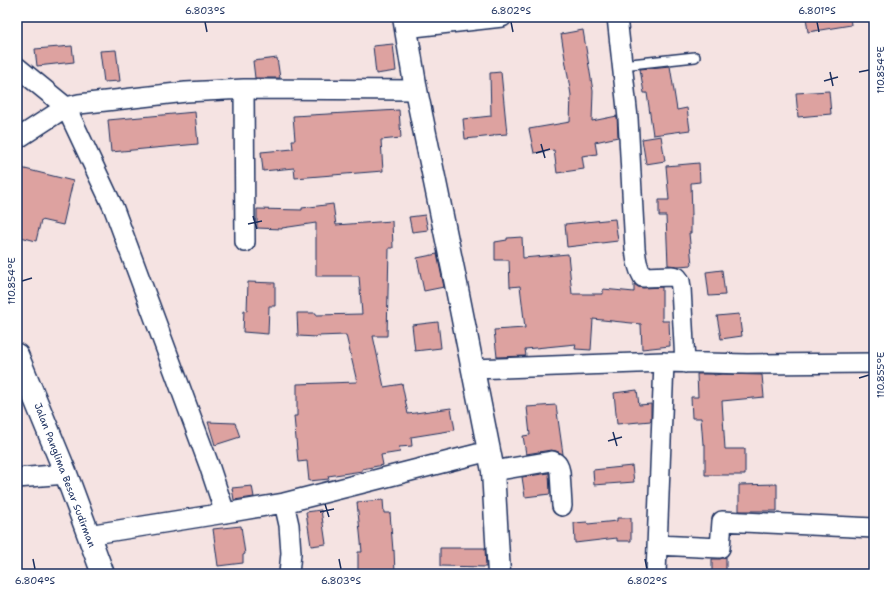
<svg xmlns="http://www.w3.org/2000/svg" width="891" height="591" font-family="'Shantell Sans',sans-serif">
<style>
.building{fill:#dda2a0;stroke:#1b2f5e}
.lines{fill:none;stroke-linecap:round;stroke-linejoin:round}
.lane-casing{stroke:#1b2f5e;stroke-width:12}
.street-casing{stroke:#1b2f5e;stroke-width:22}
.secondary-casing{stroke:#1b2f5e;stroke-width:25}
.lane{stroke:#fff;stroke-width:9}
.street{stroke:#fff;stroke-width:19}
.secondary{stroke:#fff;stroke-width:22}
.ticks{fill:none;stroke:#1b2f5e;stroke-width:1.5}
.labels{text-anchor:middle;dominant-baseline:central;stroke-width:3;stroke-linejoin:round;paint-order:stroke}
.street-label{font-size:10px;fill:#1b2f5e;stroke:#fff}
.neatline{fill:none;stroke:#1b2f5e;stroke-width:1.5}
.ticks-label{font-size:10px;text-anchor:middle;fill:#1b2f5e}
</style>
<rect width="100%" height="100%" fill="#f5e3e2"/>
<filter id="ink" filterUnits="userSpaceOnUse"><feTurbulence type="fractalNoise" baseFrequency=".025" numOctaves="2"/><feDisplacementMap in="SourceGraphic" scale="8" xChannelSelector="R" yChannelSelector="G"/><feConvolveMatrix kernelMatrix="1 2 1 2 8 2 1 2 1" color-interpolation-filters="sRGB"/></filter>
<g filter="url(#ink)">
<!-- building -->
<path class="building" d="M806 17H850L851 25 808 32Z
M583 30 593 91 592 121 617 116 618 137 595 142 597 154 582 156 584 169 557 173 554 150 534 153 529 129 570 122 571 95 561 34Z
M393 44 396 71 376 74 373 46Z
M72 46 74 62 37 66 35 49Z
M116 50 120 81 104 82 100 51Z
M277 58 280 78H255L253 61Z
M670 66 677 110 687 108 690 130 653 135 647 93H644L640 69Z
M501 72 507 134 494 135V136L465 139 463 119 491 116 490 73Z
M829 91 831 114 798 117 796 93Z
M399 110 401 138 381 140 383 171 295 178 294 168 263 171 261 152 293 149 292 140H295L293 116Z
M195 112 198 144 111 152 108 120Z
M661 136 665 161 646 164 642 139Z
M699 163 700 182 691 183 692 215H691V233H689L692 265 678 266 668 265 666 216H659V200H669L666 166Z
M17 167 73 181 63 225 41 220 36 241 17 236Z
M333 204 336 225 392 221 393 248H389L387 336H373L384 387 402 384 408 414 451 408 455 430 411 437 412 446 399 447 400 452 381 455 383 465 362 469V471L328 476 329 479 309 481 307 461 298 462 294 416H297V384L357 382 346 335 317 336V337L298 336 297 313H316V315L362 314 359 276H316V223L282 228V229L257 228V209L302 210V208Z
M425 215 428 230 412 232 409 217Z
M615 219 618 241 567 247 565 224Z
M522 237 523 258 568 254 572 294H603V289L634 292V284L638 287 643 288 662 287V321H669L670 346 642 349 641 324 593 319 591 350 575 349 576 344 525 349 526 356 497 357 494 330 525 328 520 286 510 287 509 260H495V242L507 240V238Z
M437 254 444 287 424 291 417 258Z
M722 270 725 295 709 296 706 272Z
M248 282 275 283V306H269L268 334 243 332 244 310 247 311Z
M739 314 742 336 721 339 717 316Z
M438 322 441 348 415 351 412 325Z
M697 374H714V375L722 374 762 375 764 397 722 401 725 449H745V475H705V444H703L701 418H692L691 397H698Z
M637 390 639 405 651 404V421L617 424 614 393Z
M556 405 563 454 556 451 551 450 526 454 523 436 530 435 527 407Z
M208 422 235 423 240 437 215 445Z
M632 466 634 482 594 485 593 470Z
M549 473 550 494 525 497 522 477Z
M777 484V511H739V485Z
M252 486 254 497 234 500 232 488Z
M383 500 384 513H390L393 551 394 550 395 574H358V552H362L357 502Z
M321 510 326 544 311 546 306 512Z
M617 518H631V541H617V538L575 543 574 523 587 522 588 524 617 521Z
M241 526 245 554 243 555V563L218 566 213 529Z
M440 548H485L486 567 440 566Z
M726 557V574H712V559H720Z"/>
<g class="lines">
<!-- lane casing -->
<g class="lane-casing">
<path id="lane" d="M622 65 695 57"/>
</g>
<!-- street casing -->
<g class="street-casing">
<path id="street" d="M617 17 628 118 635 248C636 258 637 267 643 277L672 276 677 277 680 281 681 288 685 363
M405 28 502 17
M17 67 66 107 114 209 209 465 225 513
M244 89 245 242
M17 139 66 107 79 104 186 92 244 89 416 90
M472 369 664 362 747 364 874 363
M493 471 552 461C558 463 559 467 560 472L562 506
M17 478 66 474
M284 503 289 525 291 553 289 574
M88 535 225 513 284 503 489 451
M657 545 720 548 722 521 874 528
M656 574 664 362"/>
</g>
<!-- secondary casing -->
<g class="secondary-casing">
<path id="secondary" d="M404 17 416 90 456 284 493 471 499 574
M17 355 66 474 103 574"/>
</g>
<!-- lane -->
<use href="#lane" class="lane"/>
<!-- street -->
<use href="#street" class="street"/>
<!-- secondary -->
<use href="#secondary" class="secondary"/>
</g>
</g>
<!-- ticks -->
<path class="ticks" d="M205 22 207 32M511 22 513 32M817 22 819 32M830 72 833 86M859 72 869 70M824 81 838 77M541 144 545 158M536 153 550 149M253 216 257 229M248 224 262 221M22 281 32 278M859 378 869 375M613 432 617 446M608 441 622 437M325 504 329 517M320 512 334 509M33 559 35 569M339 559 341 569M645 559 647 569"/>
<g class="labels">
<!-- street labels -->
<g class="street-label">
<text transform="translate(65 475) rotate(69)">Jalan Panglima Besar Sudirman</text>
</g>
</g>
<!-- margin -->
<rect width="891" height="591" fill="none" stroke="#fff" stroke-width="44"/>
<rect x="22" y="22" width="847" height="547" class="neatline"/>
<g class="ticks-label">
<text x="205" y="14">6.803°S</text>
<text x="511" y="14">6.802°S</text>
<text x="817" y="14">6.801°S</text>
<text transform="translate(880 70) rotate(-90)" y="4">110.854°E</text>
<text transform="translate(11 281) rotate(-90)" y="4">110.854°E</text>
<text transform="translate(880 375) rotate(-90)" y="4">110.855°E</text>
<text x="35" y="584">6.804°S</text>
<text x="341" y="584">6.803°S</text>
<text x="647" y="584">6.802°S</text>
</g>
</svg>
